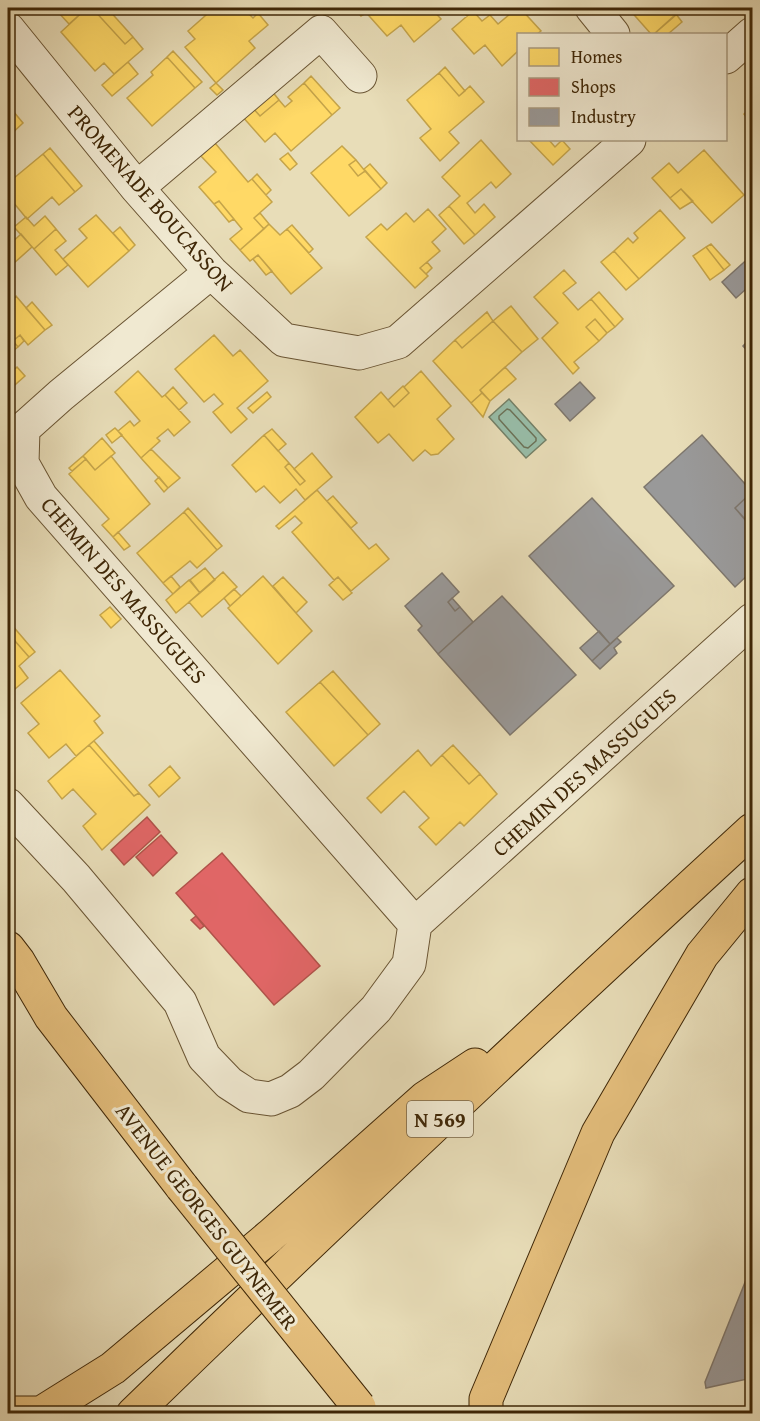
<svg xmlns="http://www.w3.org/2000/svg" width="760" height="1421" font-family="'Gentium Book Plus',serif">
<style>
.water{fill:#98bda8;stroke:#748168;stroke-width:1.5}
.homes{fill:#ffd966;stroke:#c5a44a;stroke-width:1.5}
.shops{fill:#e06666;stroke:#b0534a;stroke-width:1.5}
.industry{fill:#999;stroke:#7e776d;stroke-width:1.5}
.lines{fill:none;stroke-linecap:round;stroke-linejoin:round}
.shore{stroke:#6c7258;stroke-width:1.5}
.minor-casing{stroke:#695433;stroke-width:35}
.major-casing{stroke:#3f2707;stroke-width:35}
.minor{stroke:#f0e9d1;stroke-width:33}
.major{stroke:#e4be7c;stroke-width:33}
.major-bridge-casing{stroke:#3f2707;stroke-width:35;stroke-linecap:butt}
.major-bridge{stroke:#e4be7c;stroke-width:33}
.labels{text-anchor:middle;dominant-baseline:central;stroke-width:6;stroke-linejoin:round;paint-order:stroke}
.shield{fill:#f0e9d1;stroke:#746144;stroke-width:1.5}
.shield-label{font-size:21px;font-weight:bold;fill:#3f2707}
.street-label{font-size:22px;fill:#3f2707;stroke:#f0e9d1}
</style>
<rect width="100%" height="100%" fill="#e8ddb8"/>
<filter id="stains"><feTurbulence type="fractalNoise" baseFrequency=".00333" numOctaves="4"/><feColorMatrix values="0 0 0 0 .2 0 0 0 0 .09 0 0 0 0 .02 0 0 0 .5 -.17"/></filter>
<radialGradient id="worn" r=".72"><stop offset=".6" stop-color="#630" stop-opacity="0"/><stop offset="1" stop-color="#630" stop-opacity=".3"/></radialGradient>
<!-- water -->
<path class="water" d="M509 399 546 440 526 458 489 417Z"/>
<!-- homes -->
<path class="homes" d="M63 8H87L69 24 58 12Z
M87 8H92L125 44 133 37 143 49 114 74 104 63 95 71 61 32Z
M92 8H107L133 37 125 44Z
M214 8H243L253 18 258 13 268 25 249 41 255 48 216 83 185 47 195 39 188 31Z
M354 8H362L366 13 361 16Z
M362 8H417L419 10 421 8H431L441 19 414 42 401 25 387 36Z
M459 8H471L473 11 467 16Z
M517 8H520L541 31 537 34H518V51L502 66 485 45 474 54 452 29 473 11 482 21 490 15 498 24Z
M628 8H684L654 34H651Z
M676 14 682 22 668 34H654Z
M173 51 202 82 195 88 167 57Z
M167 57 195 88 152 126 127 98 153 75 151 72Z
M128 62 138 74 112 96 102 85Z
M445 67 465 91 459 96 439 73Z
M439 73 459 96 470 86 484 102 449 132 459 143 440 161 420 138 431 129 407 100Z
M311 76 340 108 332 115 304 83Z
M216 83 223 90 217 95 210 88Z
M304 83 332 115 291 151 275 133 265 142 242 116 252 107 260 116 279 100 285 107 292 101 288 97Z
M271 90 279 100 260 116 252 107Z
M8 105 23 123 8 137Z
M752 107V124L744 114Z
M481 140 511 174 496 188 491 182 467 203 475 213 484 204 495 217 475 235 449 206 460 196 442 177Z
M529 140H549L555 147 562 140 570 149 553 165Z
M215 143 248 182 252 179 272 202 254 218 264 229 240 250 230 239 242 229 219 201 214 204 199 187 216 172 201 156Z
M342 146 356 160 349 165 358 176 365 171 381 189 349 216 311 173Z
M50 148 82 186 75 192 43 154Z
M704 150 744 195 712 223 681 189 670 198 652 178 669 163 678 173Z
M288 153 297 164 290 170 280 159Z
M43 154 75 192 59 205 52 197 27 219 8 196V183Z
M356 160 365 171 358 176 349 165Z
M370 164 387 183 381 189 364 169Z
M257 174 271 190 266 195 252 179Z
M681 189 693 201 680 209 670 198Z
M219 201 234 219 229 222 214 204Z
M449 206 475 235 464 244 439 215Z
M428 209 446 229 432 242 440 251 420 268 428 276 415 288 366 237 381 224 387 230 406 213 414 222Z
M660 210 685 238 639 279 614 251 628 238 633 243 638 238 634 233Z
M260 213 269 224 264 229 254 218Z
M96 215 129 251 88 287 63 259 87 238 79 229Z
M45 216 56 229 34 249 14 227 26 217 34 226Z
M269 224 280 235 287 229 322 268 291 294 258 255 250 261 240 250Z
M292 225 313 249 309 253 287 229Z
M120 227 135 245 129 251 113 233Z
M56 229 66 241 55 250 68 265 56 275 34 249Z
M21 234 32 247 13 264 8 258V246Z
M711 244 730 265 724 270 706 247Z
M706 247 724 270 710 280 693 256Z
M614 251 639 279 626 290 601 262Z
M258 255 272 271 266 275 253 259Z
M427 262 432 268 426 274 420 268Z
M564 270 576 283 563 293 578 310 591 299 615 327 607 333 595 319 586 327 599 341 574 362 579 368 573 374 542 338 558 323 534 297Z
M599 292 623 319 615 327 591 299Z
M16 296 45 330 28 345 20 335 13 341 18 347 8 355V304Z
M32 302 52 325 45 330 26 308Z
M511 306 538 339 522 352 493 321Z
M487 312 493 321 462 348 455 340Z
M595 319 607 333 599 341 586 327Z
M493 321 522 352 480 390 482 393 471 403 433 361 455 340 462 348Z
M20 335 24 341 18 347 13 341Z
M214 335 233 356 240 350 268 381 237 408 247 419 231 433 213 412 223 404 214 394 204 402 175 369Z
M17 367 25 376 8 391V371L10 373Z
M505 367 516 379 490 401 480 390Z
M138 371 162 397 165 395 190 422 174 436 168 429 157 438 160 441 141 458 118 431 130 421 134 426 140 421 115 392Z
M421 371 451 406 437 419 454 439 438 454 431 455 425 450 413 461 389 434 378 443 355 417 381 392 394 407 409 393 404 387Z
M403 386 409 393 394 407 388 400Z
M173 387 187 403 179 410 165 395Z
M267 392 271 397 253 413 248 408Z
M482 393 490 401 483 417 471 403Z
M115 428 122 435 112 443 106 435Z
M272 429 286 444 278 451 264 435Z
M264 435 289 463 285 467 300 485 305 481 294 469 312 453 332 477 305 500 296 489 280 503 264 486 256 492 232 465Z
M102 438 115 453 95 470 83 456Z
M151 449 180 478 168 488 141 458Z
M83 456 86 459 72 471 69 468Z
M111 456 150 504 113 537 102 525 109 519 69 474 86 459 95 470Z
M289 463 305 481 300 485 285 467Z
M159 477 168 488 164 492 155 481Z
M317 490 369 549 376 544 389 559 351 591 338 577 334 580 292 532 302 523 295 516 279 529 276 526Z
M333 496 357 523 351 528 327 501Z
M188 508 222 546 217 550 184 512Z
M184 512 217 550 197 568 190 561 163 583 137 553Z
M118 532 130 546 124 550 113 537Z
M205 568 215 580 200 593 190 580Z
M223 572 237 587 202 617 189 602Z
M171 576 180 587 173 594 163 583Z
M263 576 312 631 278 664 228 608Z
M283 577 307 602 296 613 273 586Z
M338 577 352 593 343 600 329 585Z
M189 580 200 593 176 613 166 600Z
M234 589 241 596 230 606 224 598Z
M110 607 121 619 111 628 100 615Z
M11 624 35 652 29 657 8 633V627Z
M8 633 29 657 19 666 28 678 8 695Z
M60 670 100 716 94 721 103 733 76 756 66 744 49 758 28 733 39 724 21 703Z
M333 671 380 724 368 735 320 682Z
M320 682 368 735 334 766 286 712Z
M94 741 139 793 134 796 89 745Z
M89 745 134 796 139 793 150 805 102 850 83 826 96 814 73 789 62 799 48 781Z
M453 745 480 774 469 784 442 755Z
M418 750 431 766 442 755 469 784 480 774 497 794 464 826 460 822 436 845 419 827 429 818 404 791 381 813 367 798Z
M170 766 180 778 159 797 149 785Z"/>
<!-- shops -->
<path class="shops" d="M147 817 160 832 124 865 111 850Z
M161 835 177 853 153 876 136 857Z
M222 853 320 966 274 1005 176 893Z
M196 916 204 926 200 929 191 920Z"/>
<!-- industry -->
<path class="industry" d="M752 255V294L751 296 745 290 736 298 722 282Z
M752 337V356L743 346Z
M580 382 595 398 570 421 555 404Z
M702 435 752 492 735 508 752 528V571L735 587 644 487Z
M752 492V512L745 519 735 508Z
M592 498 674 586 610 644 529 556Z
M442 573 459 592 448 602 455 611 460 607 473 622 438 654 418 630 422 626 405 606Z
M502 596 576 675 510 735 438 654Z
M452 598 460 607 455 611 448 602Z
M599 631 610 644 592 661 580 648Z
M617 638 621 642 614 648 617 653 600 669 592 661Z
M752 1265V1378L706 1388 705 1382Z"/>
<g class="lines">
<!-- shore -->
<path class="shore" d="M507 409 510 410 536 438V441L528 448 524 447 499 419V416Z"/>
<!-- minor casing -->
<g class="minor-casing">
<path id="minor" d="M592 8 613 34
M8 29 137 188 211 272 284 340 359 353 398 342 629 140
M726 57 752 34
M137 188 321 32 360 76
M211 272 61 395 23 429 22 463 41 497 415 924
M8 805 76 878 180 1002 204 1057 229 1083 249 1096 271 1099 290 1091 311 1075 376 1009 409 964 415 924 752 620"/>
</g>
<!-- major casing -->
<g class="major-casing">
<path id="major" d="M8 948 18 961 51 1017 182 1187
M8 1413H41L113 1368 270 1236 425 1098 475 1065
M133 1414C337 1216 543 1022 752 830
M486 1414V1399L598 1133 702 955 752 894"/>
</g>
<!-- minor -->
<use href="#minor" class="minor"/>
<!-- major -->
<use href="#major" class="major"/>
<!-- major-bridge casing -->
<g class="major-bridge-casing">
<path id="major-bridge" d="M182 1187 359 1407"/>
</g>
<!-- major-bridge -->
<use href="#major-bridge" class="major-bridge"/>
</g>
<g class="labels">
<!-- shield labels -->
<rect class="shield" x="407" y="1101" width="66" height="36" rx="4.5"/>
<g class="shield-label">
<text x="440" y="1119">N 569</text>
</g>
<!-- street labels -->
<g class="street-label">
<text transform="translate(151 198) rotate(49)">PROMENADE BOUCASSON</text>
<text transform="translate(124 590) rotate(49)">CHEMIN DES MASSUGUES</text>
<text transform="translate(584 772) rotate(-42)">CHEMIN DES MASSUGUES</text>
<text transform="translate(207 1216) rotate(52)">AVENUE GEORGES GUYNEMER</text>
</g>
</g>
<!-- margin -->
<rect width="760" height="1421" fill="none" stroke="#e8ddb8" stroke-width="30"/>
<rect x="9" y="9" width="742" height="1403" fill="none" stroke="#3f2707" stroke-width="3"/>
<rect x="15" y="15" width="730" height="1391" fill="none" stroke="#3f2707" stroke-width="1.5"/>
<!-- legend -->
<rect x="517" y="33" width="210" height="108" fill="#f0e9d1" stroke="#a99b80" stroke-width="1.5"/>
<rect x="529" y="48" width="30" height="18" fill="#ffd966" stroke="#a99b80" stroke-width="1.5"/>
<text x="571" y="63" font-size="18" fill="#3f2707">Homes</text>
<rect x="529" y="78" width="30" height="18" fill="#e06666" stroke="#a99b80" stroke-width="1.5"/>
<text x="571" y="93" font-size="18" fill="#3f2707">Shops</text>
<rect x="529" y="108" width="30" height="18" fill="#999999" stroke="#a99b80" stroke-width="1.5"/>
<text x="571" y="123" font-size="18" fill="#3f2707">Industry</text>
<rect width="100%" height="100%" filter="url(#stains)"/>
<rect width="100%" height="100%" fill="url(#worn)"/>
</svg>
